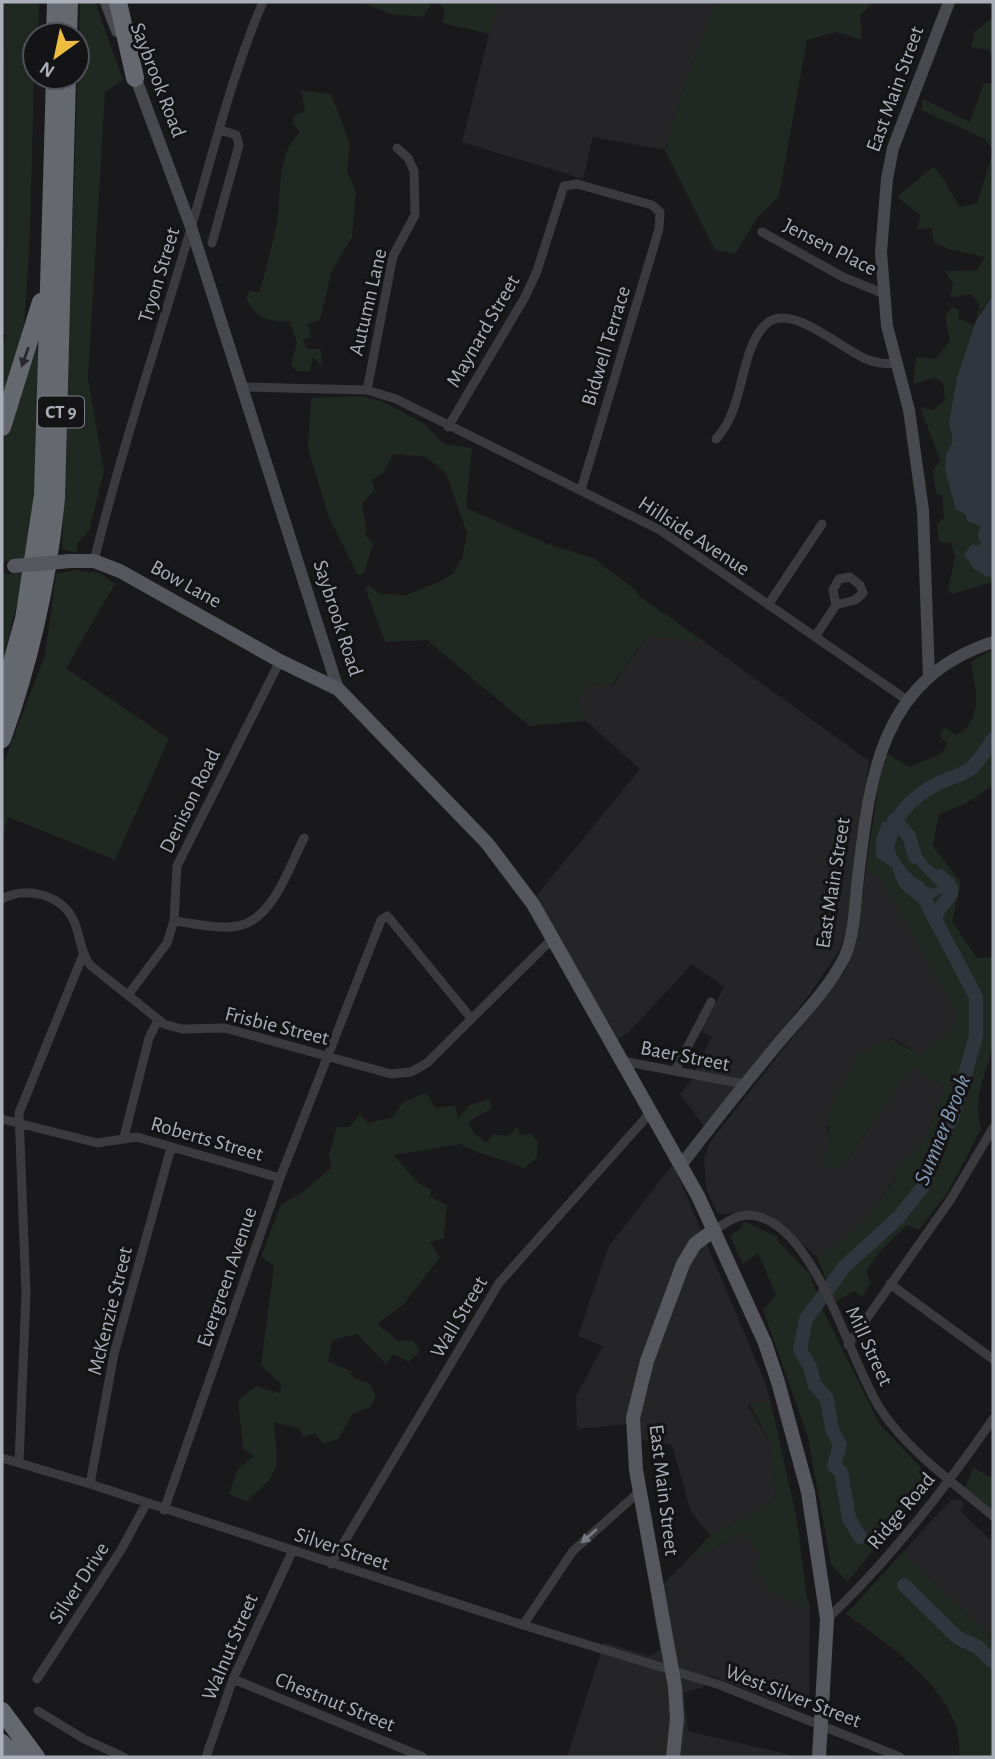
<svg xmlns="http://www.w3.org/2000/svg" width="995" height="1759" font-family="'Alegreya Sans',sans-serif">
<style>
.built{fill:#252427}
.green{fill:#202822}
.water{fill:#2f363e}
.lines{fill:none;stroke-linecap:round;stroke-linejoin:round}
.river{stroke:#2f363e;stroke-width:14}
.minor{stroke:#3a3a3f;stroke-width:9}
.secondary{stroke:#48494f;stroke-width:12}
.primary{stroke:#56575e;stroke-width:14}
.motorway{stroke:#666870;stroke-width:18}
.primary-bridge{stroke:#56575e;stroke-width:14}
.oneway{fill:#28282c}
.oneway2{fill:#787a83}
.labels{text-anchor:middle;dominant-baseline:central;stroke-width:6;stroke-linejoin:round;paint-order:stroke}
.shield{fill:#141316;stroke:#7e8089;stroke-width:2}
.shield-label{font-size:19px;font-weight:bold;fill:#abafba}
.street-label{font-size:21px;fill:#abafba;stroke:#141316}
.water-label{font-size:23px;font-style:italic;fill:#849ab3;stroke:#141316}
</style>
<rect width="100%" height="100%" fill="#19181b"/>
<!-- built -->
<path class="built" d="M2 2H8L7 335 2 333Z
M497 2H715L680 98 665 150 593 137 583 179 462 142Z
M647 637H670L709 645 869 761 848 928 840 949 807 998 704 1126 680 1094 698 1073 695 1071 712 1037 701 1031 724 987 692 964 629 1032 616 1041 598 1013 537 895 640 769 586 721 578 699 590 684 612 686Z
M869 845 963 1026 919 1055 892 1037 859 1054 826 1128 830 1140 821 1165 847 1160 912 1065 944 1088 924 1141 892 1175 896 1177 870 1215 849 1238 817 1257 787 1230 751 1212 721 1214 716 1211 706 1188 704 1158 710 1142 845 971 857 939Z
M673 1164 765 1382 771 1403H750L748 1406 770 1443 776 1499 710 1535 691 1512 672 1445 627 1437V1424L577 1429 576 1396 603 1346 578 1336 608 1247Z
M959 1499 965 1504 960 1511 993 1542V1638L902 1553 950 1501Z
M742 1532 803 1610 807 1599 810 1604 809 1702 806 1708 788 1706 709 1675 703 1687 684 1693 688 1731 799 1757H567L604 1642 650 1656 660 1650 651 1597 691 1556 710 1553Z"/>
<!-- green -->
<path class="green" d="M8 2H39L38 35H35L30 235 23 341 2 399V349L7 335Z
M80 2H95L123 80 105 92 88 378 104 471 89 531 78 542 77 553 62 549Z
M361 2H432L423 17 390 14Z
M435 2H497L490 34 442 23 445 9Z
M715 2H874L860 15 862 40 836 32 807 40 779 196 757 218 735 254 715 250 665 150 680 98Z
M992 18 993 19V59L989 50 971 47 975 31Z
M984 83H993V150L985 139 921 110 923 99 970 122Z
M301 90 331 94 350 144 347 172 356 192 352 237 331 273 320 320 308 324 311 337 303 340 307 349H321L322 367 313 357 310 371H297L291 365 297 343 290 322C265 319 259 322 246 298L250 291 259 292C266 271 271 249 276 227 282 199 275 153 300 133L293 123V117L305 110Z
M993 152V295L980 312 993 322V582L952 594 948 589 955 557 951 543 939 542 937 524 944 518 942 495 936 493 933 471 940 460 920 407 933 410 945 400 943 383 934 378 913 384 916 357 935 359 950 341 945 316 952 307 959 310V319L975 325 980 305 971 294 950 298 953 284 945 271 977 270 985 257 948 249 934 242 931 228 916 230 921 216 897 197 933 167C946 178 950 193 960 207L977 203Z
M36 344 39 354 36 476 27 558 2 561V444Z
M362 396 384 402 423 423 444 444 472 448 466 508 548 544 593 558 635 589 639 596 709 645 670 637H647L611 686 590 684 578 699 586 721 529 726 427 640 385 642 365 588 369 585 379 594 406 595 441 581 453 573 462 558 467 533 446 473 426 457 394 454 383 473 372 480 375 490 362 504 367 531 365 535 373 544 364 573 358 575 328 515 308 448 311 398Z
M75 570 101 573 115 584 66 668 169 739 115 860 8 817 2 841V767L45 655 56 574Z
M24 573 2 667V574Z
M993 649V785L965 804 939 814 933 846 961 883 952 921 977 958 993 957C993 984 995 1012 993 1039 990 1073 971 1090 981 1129L948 1192 919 1230 907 1225 880 1251 866 1272 871 1282 862 1297 854 1291 835 1302 817 1257C857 1233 870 1216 896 1178L891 1175 924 1141 944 1088 912 1066 847 1160 837 1169 821 1165 830 1140 826 1115 859 1054 890 1038 919 1055 954 1028 957 1014 883 881 866 871 879 779 887 754 910 767 942 753 948 743 939 736 944 727 957 735C985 718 975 688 971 662Z
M426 1093 436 1108 455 1105 458 1119 469 1105 490 1099 492 1108 468 1122 475 1134 486 1143 493 1134 507 1136 518 1127 520 1135 531 1133 538 1142 537 1157 524 1169C503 1157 481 1157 461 1144L394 1155 418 1183 431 1189 430 1197 447 1205 444 1238 430 1242 440 1257 403 1305 377 1324 399 1341 413 1340 420 1351 409 1362 394 1354 386 1364 357 1334 332 1340 328 1361 351 1371 353 1378 369 1383 376 1397 369 1408 353 1414 338 1439 323 1444 315 1433 303 1437 298 1428 274 1422C277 1470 284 1469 246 1502L229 1494 237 1470 254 1456 243 1449 238 1400 256 1386 280 1393 281 1384 261 1365 274 1266 261 1257 281 1204 300 1194 331 1168 329 1154 337 1127H349L360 1114 368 1123 393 1117 403 1102Z
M743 1221 778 1237 777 1240 810 1274 821 1306 879 1423 928 1475 927 1486 847 1582 831 1564 808 1437 763 1310 776 1295 758 1253 743 1264 730 1236 742 1227Z
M749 1403H771L797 1520 807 1599 804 1611 769 1591 754 1566 761 1556 742 1532 710 1553 691 1556 710 1535 776 1499 770 1443Z
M973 1468 993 1478V1512L965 1488Z
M902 1553 993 1638V1757H959C967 1697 889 1645 846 1614Z"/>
<!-- water -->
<path class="water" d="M993 295V576L987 577 973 568 964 554 973 544 979 546 981 542 978 538 980 526 967 521 966 515 956 509 945 470 946 455 953 441 949 423 957 378 976 321Z
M883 821 891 823C897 833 893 835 894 845 895 861 918 883 932 889L938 887 918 866 908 843 910 839 928 863 955 886 921 905C903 889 899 892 892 867L876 857V839Z"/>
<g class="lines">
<!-- river -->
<path class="river" d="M894 820 909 836 915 857
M888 844C895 814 911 797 939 783 949 778 960 776 969 770 980 762 986 749 993 739
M936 917C940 898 967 894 939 876
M860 1537 849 1518 841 1472 834 1466 840 1445 832 1429 827 1399 815 1385 810 1367 800 1350 806 1319 845 1266 898 1218 922 1188 944 1129 952 1119 976 1036V997L918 887
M904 1585 958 1638 978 1647 993 1662"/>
<!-- minor -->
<path class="minor" d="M762 232 843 277 882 293
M212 243 239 145 236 135 221 130
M243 387 367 390 396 399 660 530 907 700
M367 390 393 256 415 215 414 171 408 158 397 148
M448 427 525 297 537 271 564 186 577 184 652 205 660 212 659 229 581 490
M716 439C745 409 739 351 765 325 789 300 841 349 866 359 878 364 887 364 898 363
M94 561C121 451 157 343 189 235 212 157 231 76 263 2
M768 605 822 524
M815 637 836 605 855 600 863 593 860 585 850 577 839 579 833 590 836 605
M2 899C25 886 60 894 73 919 81 935 79 950 90 965L164 1024 182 1029 225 1028 391 1074 411 1072 427 1063 552 939
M174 921C193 923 220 930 238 926 274 919 289 866 304 838
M128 995 167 943 174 921 177 866 280 661
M622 1061 744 1084
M675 1071 711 1002
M2 1119 97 1143 137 1137 280 1178
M124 1137 149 1038 158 1020
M714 1230C725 1224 735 1215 748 1215 815 1217 849 1363 881 1410 909 1452 955 1484 993 1516
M890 1284 993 1359
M848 1345 951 1199 993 1128
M2 1458 90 1484 523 1625 720 1685 900 1757
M19 1462 26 1294 19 1113 83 955
M90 1484 114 1354 171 1148
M164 1510 280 1178 381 920 387 916 390 919 471 1018
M331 1564 499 1283 651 1112
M827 1619C890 1560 944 1490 993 1419
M523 1625 573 1551 640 1491
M37 1679 121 1550 146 1504
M233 1679 423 1757
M38 1711 84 1739 124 1757
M206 1757 233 1679 292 1552"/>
<!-- secondary -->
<path class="secondary" d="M106 2 117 31
M133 71 191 227 338 689
M929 677 923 510 909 410 887 326 881 252 887 179 893 148 949 2
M682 1164C714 1122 747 1081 781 1040 803 1014 830 987 845 956 855 933 855 902 858 878 870 776 880 679 993 642"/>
<!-- primary -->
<path class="primary" d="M70 561H94L120 571 280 661 338 689 487 843 533 904 698 1196 765 1343 778 1382 808 1492 827 1619 819 1757
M673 1757 677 1719 675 1687 636 1470 633 1418 647 1361 683 1264 695 1244 714 1230"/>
<!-- motorway -->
<path class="motorway" d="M118 2 135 78
M55 35 56 2
M68 35 69 2
M2 427 41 302
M2 699 24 619 43 495 55 77
M2 739C30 661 48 581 56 498L67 77
M2 1711 36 1757
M2 1743 17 1757"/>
<!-- primary-bridge -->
<path class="primary-bridge" d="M14 566 70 561"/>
</g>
<!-- one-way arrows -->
<defs><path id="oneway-solid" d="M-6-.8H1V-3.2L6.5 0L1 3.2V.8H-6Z" transform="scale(1.75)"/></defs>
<use class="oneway" href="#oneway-solid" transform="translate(25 357) rotate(110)"/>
<use class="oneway2" href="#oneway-solid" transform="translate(589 1536) rotate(139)"/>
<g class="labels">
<!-- shield labels -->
<rect class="shield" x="38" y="396.5" width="46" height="31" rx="5"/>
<g class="shield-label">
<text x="61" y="412">CT 9</text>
</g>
<!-- street labels -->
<g class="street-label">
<text transform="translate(158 80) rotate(69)">Saybrook Road</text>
<text transform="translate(895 89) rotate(-70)">East Main Street</text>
<text transform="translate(830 247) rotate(27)">Jensen Place</text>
<text transform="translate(159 275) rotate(-73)">Tryon Street</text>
<text transform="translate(368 302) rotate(-77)">Autumn Lane</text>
<text transform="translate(483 331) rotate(-60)">Maynard Street</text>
<text transform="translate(606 346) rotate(-73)">Bidwell Terrace</text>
<text transform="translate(694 536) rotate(33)">Hillside Avenue</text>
<text transform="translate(186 584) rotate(29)">Bow Lane</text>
<text transform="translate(338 618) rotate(72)">Saybrook Road</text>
<text transform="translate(190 801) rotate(-64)">Denison Road</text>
<text transform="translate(833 883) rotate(-81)">East Main Street</text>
<text transform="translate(277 1026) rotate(14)">Frisbie Street</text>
<text transform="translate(685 1056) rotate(11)">Baer Street</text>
<text transform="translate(207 1139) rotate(16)">Roberts Street</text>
<text transform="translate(227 1277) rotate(-71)">Evergreen Avenue</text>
<text transform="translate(110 1311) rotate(-76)">McKenzie Street</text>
<text transform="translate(459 1317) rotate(-59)">Wall Street</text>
<text transform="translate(869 1346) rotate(65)">Mill Street</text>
<text transform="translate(664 1490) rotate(83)">East Main Street</text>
<text transform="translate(901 1511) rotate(-50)">Ridge Road</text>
<text transform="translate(342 1549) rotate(18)">Silver Street</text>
<text transform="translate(79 1583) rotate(-57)">Silver Drive</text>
<text transform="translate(230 1647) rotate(-67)">Walnut Street</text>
<text transform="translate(793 1696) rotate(21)">West Silver Street</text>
<text transform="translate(335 1702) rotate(22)">Chestnut Street</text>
</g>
<!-- water labels -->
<g class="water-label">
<text transform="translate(943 1130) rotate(-68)">Sumner Brook</text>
</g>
</g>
<!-- border -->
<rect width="995" height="1759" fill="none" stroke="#abafba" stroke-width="7"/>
<!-- north arrow -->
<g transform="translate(56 56) rotate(213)"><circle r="33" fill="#141316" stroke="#505158" stroke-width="2"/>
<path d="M0-5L12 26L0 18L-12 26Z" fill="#ecbd3f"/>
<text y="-10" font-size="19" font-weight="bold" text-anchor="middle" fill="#abafba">N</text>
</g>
</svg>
